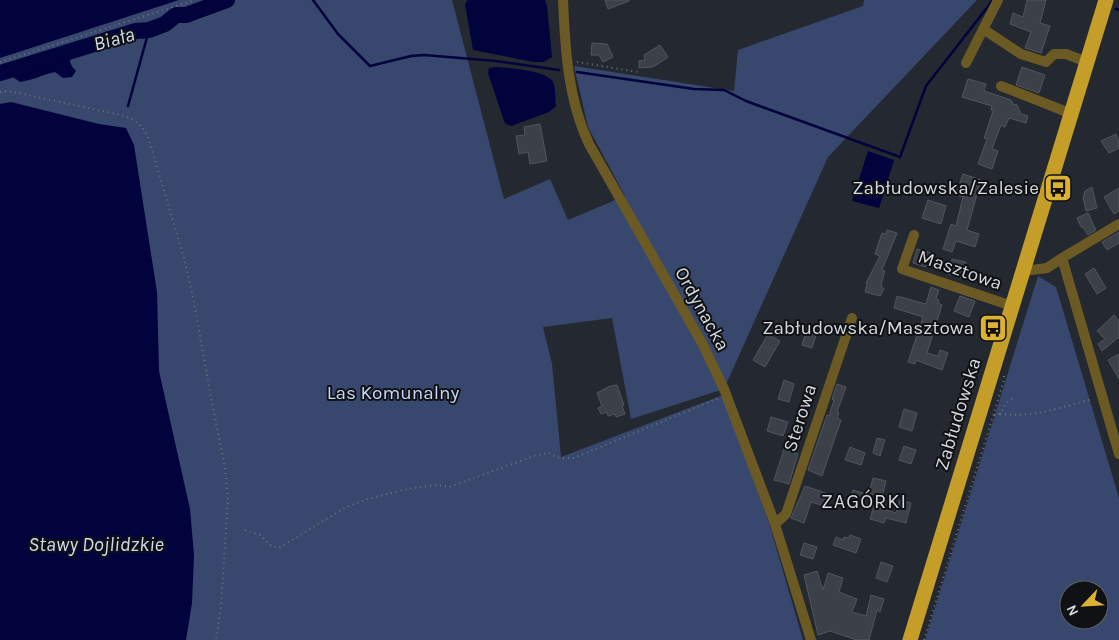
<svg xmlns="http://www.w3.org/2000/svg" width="1119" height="640" font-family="Karla,sans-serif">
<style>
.green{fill:#38476d;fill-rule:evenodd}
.water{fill:#02023c}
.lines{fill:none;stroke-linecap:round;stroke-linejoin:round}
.stream{stroke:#02023c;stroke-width:2.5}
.river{stroke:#02023c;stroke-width:16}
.building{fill:#3c4049;stroke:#51555f}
.path{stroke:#70737a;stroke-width:2;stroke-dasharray:1 4;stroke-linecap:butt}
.minor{stroke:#6c5a24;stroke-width:10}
.highway{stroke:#c49e29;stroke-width:15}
.labels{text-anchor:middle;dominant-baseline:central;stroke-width:4;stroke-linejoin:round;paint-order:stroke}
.poi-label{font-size:19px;fill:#d5d8de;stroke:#0f1114;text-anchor:end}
.street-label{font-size:19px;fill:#d5d8de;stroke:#0f1114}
.park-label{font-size:19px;fill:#c6d7fc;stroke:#0f1114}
.water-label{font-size:20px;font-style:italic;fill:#d2dbed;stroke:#0f1114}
.neighbourhood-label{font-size:20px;letter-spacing:1px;fill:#d5d8de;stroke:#0f1114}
</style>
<rect width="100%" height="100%" fill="#242830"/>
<!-- green -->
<path class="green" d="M0 0H452L504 199 550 179 568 220 625 196 588 127 574 66 734 91 738 50 863 6 864 0H977L828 157 724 389 631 419 612 318 543 327 552 364 561 457 723 395 769 523 803 640H0Z
M1038 276 1056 287 1119 498V640H925ZM1069 590H1099V620H1069Z"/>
<!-- water -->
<path class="water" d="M0 0H179L0 58Z
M468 0H545L547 6 552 57 544 62H534L473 50 465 4Z
M67 50H72C69 60 69 64 76 71L72 77 63 78 55 72C41 75 34 80 20 82L13 77 10 72 15 66Z
M495 67C508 68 546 70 553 82 556 89 555 99 556 106L549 112 511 126 506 124 504 121 488 73 489 68Z
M11 102 99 124 126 128 134 145 157 292 159 371 190 509 194 555 192 603 186 640H0V104Z
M868 151 894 160 879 208 852 201Z"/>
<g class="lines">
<!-- stream -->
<path class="stream" d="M313 0 338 34 370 66 411 56 424 55 496 61 559 70
M1116 9 1119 10
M577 72 694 89 724 90 746 101 900 157 926 86 993 0
M128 106 149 30"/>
<!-- river -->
<path class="river" d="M0 73 136 31 149 30 165 24 176 15H186L227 0"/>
</g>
<!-- building -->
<path class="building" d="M605 0H629V1L608 9Z
M1027 0H1046L1040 23 1050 26 1041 53 1025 48 1031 32 1010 24 1013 13 1023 17Z
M592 43 607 44 613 57 603 62 599 55H591Z
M660 45 668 57 653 67 639 68V61L645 60 644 55Z
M1022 67 1045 75 1039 93 1016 85Z
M968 79 986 84 984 91 1011 100 1013 104 1017 105 1021 114 1028 116 1026 123 1009 118 1005 127 1001 125 992 149 998 151 992 169 978 164 987 139 984 138 993 111 991 110 992 106 962 97Z
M540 124 547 161 530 164 528 152 519 154 516 136 525 135 524 127Z
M1116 134 1119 142V148L1109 153 1101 141Z
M963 174 981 180 967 230 979 234 975 247 956 241 952 252 943 249 951 224 956 226 963 197 956 195Z
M1092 187 1097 208 1086 211 1083 198 1085 191Z
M1119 188V211L1114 214 1104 197Z
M928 200 946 206 941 224 922 218Z
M1088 213 1096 230 1088 235 1083 227H1081L1077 218Z
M887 230 897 233 882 270 885 271 881 285 884 289 880 296 865 292 867 284 866 283 880 256 875 254 882 233 886 234Z
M1119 232V243L1107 250 1102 242Z
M917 249 931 253 926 267 913 263Z
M952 259 966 262 962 278 948 274Z
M1094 268 1106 288 1097 294 1085 274Z
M931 287 939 290 936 299 939 300 938 303 942 305 927 353 938 356 940 350 948 353 942 370 916 360 915 364 908 362 923 317 894 308 897 296 926 304Z
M960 296 975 301 969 317 954 311Z
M1114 315 1119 321V337L1102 351 1098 344 1105 339 1097 331Z
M807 329 817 332 812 348 802 345Z
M768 334 780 341 765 367 753 360Z
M1119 354V379L1108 360Z
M784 380 794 384 789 402 778 399Z
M837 384 846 387 837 412 839 413 837 418 841 420 822 476 808 470 827 415 829 416 834 400 832 399Z
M617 385 624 405 622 406 625 414 616 417 615 414 608 416 607 412 601 414 598 408 602 406 597 393 610 386Z
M904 409 917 413 912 431 899 427Z
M771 417 788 422 783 436 767 431Z
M877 438 885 440 880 456 873 453Z
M904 446 916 450 911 464 899 460Z
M850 447 865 453 861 465 845 460Z
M784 449 798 454 789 484 774 480Z
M873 478 886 481 882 497 869 493Z
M805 486 828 494 824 506 811 502 804 523 791 518Z
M853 490 863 493 860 501 850 498Z
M900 500 911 503 906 523 886 518 884 523 870 519 874 506 896 513Z
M850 535 861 539 856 553 833 545 836 537 843 540 844 537 849 538Z
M804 543 817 547 813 559 800 555Z
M881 562 893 566 887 582 876 578Z
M817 571 823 590 828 573 843 578 839 592 857 599 852 612 866 616 871 595 884 599 880 612 877 610 869 640H857L830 631 818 635 804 575Z"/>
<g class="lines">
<!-- path -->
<path class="path" d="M0 62 195 0
M577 62 638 72
M0 92 9 91 125 116C139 122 143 126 149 140L184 258 194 302 211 398 224 462 228 497 221 607 216 640
M1000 414C1032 418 1062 407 1093 399
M994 415 1000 414 1006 403 1013 398
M245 530 260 535 270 545 279 548 346 507 368 499 402 490 435 485 449 487 537 455 549 453 559 458H574L719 398
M924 640 1004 380V374"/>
<!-- minor -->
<path class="minor" d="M563 0C565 48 568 100 589 144L702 343 724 389 775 524 811 640
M983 29 1021 54 1046 62 1054 54H1066L1087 62
M966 63 998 0
M1001 86 1072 114
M914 235 902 269 1012 306
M1062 258 1119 224
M1024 271 1047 268 1062 258 1119 454
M775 524 786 514 852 318"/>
<!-- highway -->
<path class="highway" d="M910 640 1106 0"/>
</g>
<!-- icons -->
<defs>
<g id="bus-square" transform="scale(1.4375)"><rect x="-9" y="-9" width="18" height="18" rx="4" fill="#dcb233" stroke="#0f1114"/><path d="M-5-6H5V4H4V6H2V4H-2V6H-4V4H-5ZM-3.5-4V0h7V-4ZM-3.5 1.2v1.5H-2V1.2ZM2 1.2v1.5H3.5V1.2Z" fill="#111"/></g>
</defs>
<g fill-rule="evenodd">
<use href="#bus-square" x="1058" y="188"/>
<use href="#bus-square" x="993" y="328"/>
</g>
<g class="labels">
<!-- poi labels -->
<g class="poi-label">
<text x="1039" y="188">Zabłudowska/Zalesie</text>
<text x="974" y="328">Zabłudowska/Masztowa</text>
</g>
<!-- street labels -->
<g class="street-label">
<text transform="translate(960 270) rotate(19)">Masztowa</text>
<text transform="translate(702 309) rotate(61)">Ordynacka</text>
<text transform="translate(958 414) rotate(-73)">Zabłudowska</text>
<text transform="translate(800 418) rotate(-72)">Sterowa</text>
</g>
<!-- park labels -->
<g class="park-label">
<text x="393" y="393">Las Komunalny</text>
</g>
<!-- water labels -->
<g class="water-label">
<text transform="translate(114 39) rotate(-15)">Biała</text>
<text x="96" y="544">Stawy Dojlidzkie</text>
</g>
<!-- neighbourhood labels -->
<g class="neighbourhood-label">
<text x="864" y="501">ZAGÓRKI</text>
</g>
</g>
<!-- north arrow -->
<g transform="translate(1084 605) rotate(245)"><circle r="24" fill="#0f1114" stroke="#5e6165"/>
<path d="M0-4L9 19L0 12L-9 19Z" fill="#dcb233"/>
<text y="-8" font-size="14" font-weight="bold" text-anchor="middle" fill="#d5d8de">N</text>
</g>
</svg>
